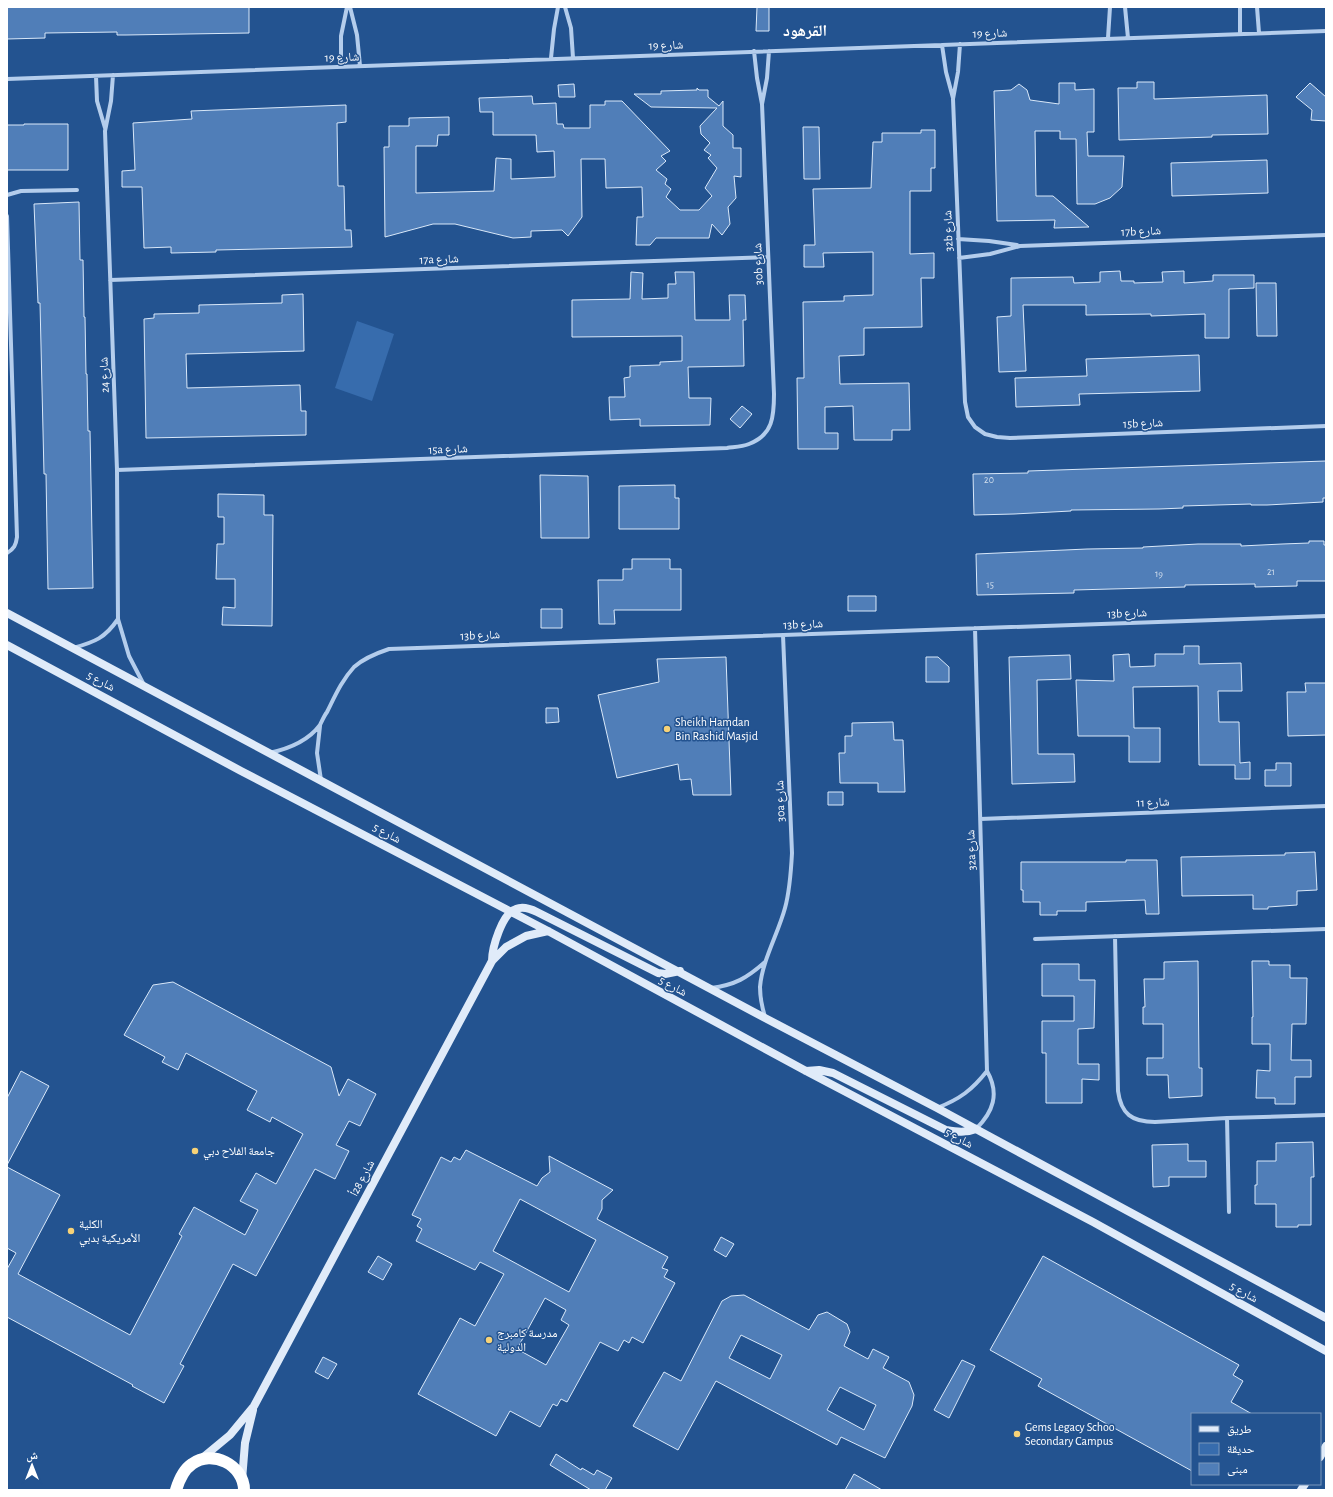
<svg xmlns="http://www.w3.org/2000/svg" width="1333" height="1497" font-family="'Alegreya Sans','Noto Naskh Arabic',sans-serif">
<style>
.park{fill:#376cad}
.building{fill:#507eb8;stroke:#d9e8f9;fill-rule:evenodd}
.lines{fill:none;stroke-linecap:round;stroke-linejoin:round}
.street{stroke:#b4cdec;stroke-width:4}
.secondary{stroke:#e0ebf9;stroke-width:8}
.highway{stroke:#fff;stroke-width:12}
.poi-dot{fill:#f7d277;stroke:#235390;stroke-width:1.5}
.labels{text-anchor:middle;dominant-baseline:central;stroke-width:3;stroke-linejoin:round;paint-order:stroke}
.number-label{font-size:10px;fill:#d3dfed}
.street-label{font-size:12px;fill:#fff;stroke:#235390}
.poi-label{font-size:12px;fill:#fff;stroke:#235390;text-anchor:start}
.district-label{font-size:16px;font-weight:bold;fill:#fff;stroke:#235390}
</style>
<rect width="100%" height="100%" fill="#235390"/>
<!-- park -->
<path class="park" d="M357 321 394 334 372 401 335 388Z"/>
<!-- building -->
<path class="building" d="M7 7H249V33L126 35H117V32L45 33V38L7 39Z
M757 7H769V31H756Z
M1137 82H1154V99L1267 95 1268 134 1212 135V137L1119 140 1118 88H1137Z
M1059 83H1075V90L1094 89V132H1087L1088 156H1124L1122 187 1110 198 1095 204H1077L1076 139H1060V131H1035L1036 196H1053L1089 227 1054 228 1055 220 997 221 994 91 1011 90 1019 84 1027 90 1030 100 1059 104Z
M1310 83 1326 97V121L1311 120 1312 110 1296 97Z
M574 84 575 97H559L558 85Z
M697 88 699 90H708V97L719 106 723 101V126L733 135V148H741V177L734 176 736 198 728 207 730 224 722 235 712 224 709 238H656L650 245H636L637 217H643L642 187 606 188 605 159H581L582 217 568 236 562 230 531 231V237L513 238 455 224H433L385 237 384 147H389V126H409V118L449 117V135H438L437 146H416V193L494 191 496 158 511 159V179L555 177 554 151 537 152 536 135H493V112H480L479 98 532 96 533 104 556 103 557 124H563L564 128H590V105H605V101H622L670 151 661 156 666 161 656 170 667 179 665 184 671 189 666 197 680 210H699L712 196 705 188 717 168 708 158 711 155 704 150 710 143 701 134 700 126 717 108 651 107 634 94H661V91L697 90Z
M346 105V122L337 123 338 186H344L345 230H351L352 247 216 250V252L171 253V247L144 248 142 187H122V171L135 170 133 123 192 119 191 111Z
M24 124H68V170H7V125H24Z
M803 127H819L820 179H804Z
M921 130H935V168H931V191H910V254L934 253V278H921L922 327 864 328V355L839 356 840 384 909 383 910 430H892V440H854L853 406 825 407V433H838V449H798L797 378H804L803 302 844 301V296L873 295V252L823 253 824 267H804V245H815L813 189 871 188 873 142H882V133H921Z
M1267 160 1268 193 1172 196 1171 163Z
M79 202 80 260H83L84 317H85L86 374H87L88 431H90L93 588 48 589 46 474H44L40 303H38L34 204Z
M1120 271 1121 281H1134V283L1163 282 1162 272 1184 271V283L1213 281V275H1254V288L1229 289V338H1205V314L1151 316V314L1086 315V305H1023L1026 371 999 372 997 317 1011 316V278L1073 277 1074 283 1100 282V272Z
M631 272 643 273 642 299 668 298V284H676L675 272H694L695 320H730L729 295H745L746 320H743L744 366 688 367 689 398H711L710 425 640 426V419L610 420 609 397H625L624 378 630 377V366L660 365V362L682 361V336L572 337V300L630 299Z
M1256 283H1276L1277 336H1257Z
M303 294 304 351 186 354 187 388 300 385 301 411H306V435L146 438 144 319 154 318V314L199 313V305L282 303V295Z
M1199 355 1200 391 1079 394 1080 405 1016 407 1015 378 1087 376 1086 359Z
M742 406 752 414 740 428 730 419Z
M1326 461V498H1323V502L1267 505H1251V504L1183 506V508L1159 509 1071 510V511L1014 514 974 515 973 474 1028 473V471Z
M540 475 588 476 589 538H541Z
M675 485V498H679V529H619V486Z
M218 494 264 495V515H273L272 626 222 625 223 607 235 608V579H216L217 544H224V517H218Z
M1309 541H1324V545H1326V581H1297V586L1255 587V584L1185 585V587L1074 590V593L977 595 976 554 1087 549 1143 548V547L1198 544H1241V546L1282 544 1309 543Z
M632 559H670V569H681V610H614L615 624H599L598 580H623V569H632Z
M848 596H876V611H848Z
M541 609H562V628H541Z
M1184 646H1199V664L1241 663 1242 691H1218L1219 722H1239L1240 763 1250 762V779H1235V765H1199L1198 686 1133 687 1134 728H1160V762H1129V736H1078L1076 680 1114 681 1113 655 1129 654 1130 667 1155 666V654H1184Z
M1070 655 1071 679 1037 680 1038 754H1074L1075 782 1012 784 1009 657Z
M726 657 731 795H693L691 779 680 780 678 764 617 778 598 695 659 682 657 659Z
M926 657H938L949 667V682H926Z
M1305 683H1326V735L1288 736 1287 692H1306Z
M546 708H558L559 722 546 723Z
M893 722 894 740H903L905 792H878V783H840L839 753H845V736H852V723Z
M1276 763H1291V786H1265V770H1276Z
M828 792H843V805H828Z
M1315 852 1317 890 1297 891V905L1268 907V909H1253V895L1182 896 1181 857 1285 855V853Z
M1126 860H1157L1159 914H1146L1145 900 1086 902V911H1057V915H1040V902H1023V890H1021V862H1126Z
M1198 961 1199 1068H1202V1096L1169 1098 1168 1075H1147V1058H1163V1024H1143V1007H1145L1144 979H1164V962Z
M1252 961H1269V965H1290V978H1307L1306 1024H1292L1291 1060H1311V1077H1295V1104H1275V1098H1256L1257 1070 1270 1071V1044H1252V1017H1253Z
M1042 964H1079V980H1095L1094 1028 1078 1029V1064H1099V1080L1082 1079V1103H1046V1053H1042V1021H1074V996H1042Z
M173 982 331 1067 339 1096 348 1079 376 1094 360 1126 349 1121 336 1145 349 1151 335 1179 315 1169 256 1276 233 1264 180 1364 184 1366 164 1403 132 1386 133 1385 7 1317V1269L16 1253 7 1248V1167L60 1195 18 1274 130 1335 182 1236 179 1234 194 1207 245 1235 258 1210 240 1201 256 1173 276 1184 303 1134 272 1117 270 1122 247 1110 257 1091 186 1053 178 1070 162 1062 165 1057 124 1035 153 985Z
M21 1071 49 1086 7 1165V1098Z
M1313 1142 1314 1177H1311V1225H1298V1227H1276V1204H1255V1185H1257V1161H1276V1143Z
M1188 1144V1161H1206V1177H1169V1186L1153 1187 1152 1145Z
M466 1150 537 1186 542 1178 550 1172 549 1156 613 1190 602 1200V1209L597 1219 668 1257 662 1268 668 1270 664 1277 675 1283 643 1343 632 1337 629 1343 624 1340 618 1351 600 1342 567 1402 561 1399 557 1406 553 1404 540 1427 510 1411 496 1436 418 1394 460 1318 475 1326 504 1274 480 1262 475 1270 416 1241 422 1229 417 1226 421 1219 412 1215 441 1157 451 1162 454 1157 460 1160ZM520 1199 596 1240 569 1292 493 1251ZM545 1298 566 1310 561 1320 569 1325 546 1365 517 1349Z
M721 1237 734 1244 726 1257 714 1250Z
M378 1256 392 1264 383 1280 368 1272Z
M1043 1256 1239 1365 1233 1375 1243 1381 1231 1402 1252 1414H1192V1471L1038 1386 1042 1379 990 1350Z
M744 1295 809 1330 818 1315 827 1312 847 1324 850 1332 844 1346 868 1359 873 1349 889 1357 883 1368 909 1382 914 1395 912 1406 885 1458 841 1437 837 1445 716 1381 678 1450 633 1426 664 1372 681 1381 722 1301 731 1296ZM741 1335 782 1355 770 1379 729 1358ZM840 1387 876 1405 864 1430 827 1410Z
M323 1357 337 1364 328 1379 315 1372Z
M962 1360 975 1366 949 1418 934 1410Z
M556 1454 581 1470 582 1468 594 1475 597 1470 612 1478 605 1490H591L550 1465Z
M854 1474 882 1490H845Z"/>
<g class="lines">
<!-- street -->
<path class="street" d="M350 7 357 35 360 66
M565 7 571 28 573 58
M1125 7 1128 38
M1257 7 1259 33
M1240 33V7
M1108 38 1110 7
M960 44 958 72 953 99 965 402 968 417 975 427 985 434 997 437 1010 438 1326 426
M942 45 946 72 953 98
M551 58 554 29 558 7
M341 67V36L347 7
M113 75 111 101 105 131 117 470 118 619 129 656 144 685
M96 76 97 101 105 128
M7 79 1326 31
M762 104 767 78 769 51
M7 195 21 191 77 190
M7 216 17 537C16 545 14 549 7 553
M958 239 989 241 1017 245
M959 258 990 254 1020 246 1326 235
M110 280 768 257
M117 470 727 448C734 447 742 447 749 444 773 435 774 416 774 394L762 104 757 78 754 51
M975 628 987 1071C1000 1094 993 1112 976 1129
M73 648C95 642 105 638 118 619
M320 726 317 753 321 780
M269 753C288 749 308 741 320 725 322 721 324 716 327 712 335 696 342 680 354 667 364 658 377 653 389 649L1326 616
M980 819 1326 806
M1115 936 1118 1091C1121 1114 1132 1122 1155 1122L1227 1118 1326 1115
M1035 939 1326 929
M711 988C735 985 747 978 765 962
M765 1017C762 1007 760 997 760 987 762 961 778 934 785 908 790 890 791 872 792 853L783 635
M937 1108C960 1099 972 1090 987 1071
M1227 1118 1229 1212"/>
<!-- secondary -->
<path class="secondary" d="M7 613 765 1018 937 1108 1326 1318
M7 645 241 771 548 931 806 1071 1093 1222 1326 1351
M492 961C492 948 502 913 516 909 523 906 531 909 537 912L658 973 665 974 680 971
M806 1071 819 1070 833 1073 946 1130C957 1132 966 1133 976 1129
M1320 1457 1326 1446
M201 1459 230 1435 254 1406 492 961 506 947 526 936 548 931
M242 1480 245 1443 253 1410
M1301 1490 1305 1484"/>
<!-- highway -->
<path class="highway" d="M176 1490C179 1480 183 1470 192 1464 212 1449 244 1465 244 1490"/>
</g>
<!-- markers -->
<g class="poi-dot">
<circle cx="667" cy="729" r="4"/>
<circle cx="195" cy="1151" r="4"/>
<circle cx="71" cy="1231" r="4"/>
<circle cx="489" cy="1340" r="4"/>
<circle cx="1017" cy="1434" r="4"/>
</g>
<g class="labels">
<!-- number labels -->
<g class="number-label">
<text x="989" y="480">20</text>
<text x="1271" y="572">21</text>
<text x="1159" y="574">19</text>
<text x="990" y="585">15</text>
</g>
<!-- street labels -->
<g class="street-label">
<text transform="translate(990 33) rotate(-2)">شارع 19</text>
<text transform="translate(666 45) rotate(-2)">شارع 19</text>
<text transform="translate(342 57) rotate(-2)">شارع 19</text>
<text transform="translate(948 231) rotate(-92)">32b شارع</text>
<text transform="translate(1141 231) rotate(-2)">17b شارع</text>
<text transform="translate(439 259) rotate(-2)">17a شارع</text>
<text transform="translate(758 264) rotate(-92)">30b شارع</text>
<text transform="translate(104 375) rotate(-92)">شارع 24</text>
<text transform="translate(1143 423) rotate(-2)">15b شارع</text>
<text transform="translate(448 449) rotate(-2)">15a شارع</text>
<text transform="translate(1127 613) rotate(-2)">13b شارع</text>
<text transform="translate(803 624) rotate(-2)">13b شارع</text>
<text transform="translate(480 635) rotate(-2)">13b شارع</text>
<text transform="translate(101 681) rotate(28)">شارع 5</text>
<text transform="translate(780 801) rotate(-92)">30a شارع</text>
<text transform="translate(1153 802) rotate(-2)">شارع 11</text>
<text transform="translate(387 833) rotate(28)">شارع 5</text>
<text transform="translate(971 850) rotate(-92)">32a شارع</text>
<text transform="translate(673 986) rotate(28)">شارع 5</text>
<text transform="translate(959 1138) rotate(28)">شارع 5</text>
<text transform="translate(362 1178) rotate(-62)">شارع 28أ</text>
<text transform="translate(1244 1292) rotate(29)">شارع 5</text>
</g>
<!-- poi labels -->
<g class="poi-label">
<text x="675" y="722">Sheikh Hamdan<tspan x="675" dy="14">Bin Rashid Masjid</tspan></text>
<text x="203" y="1151">جامعة الفلاح دبي</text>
<text x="79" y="1224">الكلية<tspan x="79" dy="14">الأمريكية بدبي</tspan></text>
<text x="497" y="1333">مدرسة كامبرج<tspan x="497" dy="14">الدولية</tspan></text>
<text x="1025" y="1427">Gems Legacy Schoo<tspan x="1025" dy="14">Secondary Campus</tspan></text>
</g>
<!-- district labels -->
<g class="district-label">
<text x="805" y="31">القرهود</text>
</g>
</g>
<!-- border -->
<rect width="1333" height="1497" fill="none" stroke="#ffffff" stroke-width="16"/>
<!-- legend -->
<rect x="1191" y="1413" width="130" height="72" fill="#235390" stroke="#7b98bc"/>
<rect x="1199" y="1426" width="20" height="6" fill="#e0ebf9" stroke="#7b98bc"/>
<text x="1227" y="1433" font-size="12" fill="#ffffff">طريق</text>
<rect x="1199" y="1443" width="20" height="12" fill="#376cad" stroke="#7b98bc"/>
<text x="1227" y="1453" font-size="12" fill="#ffffff">حديقة</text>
<rect x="1199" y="1463" width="20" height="12" fill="#507eb8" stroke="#7b98bc"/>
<text x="1227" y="1473" font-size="12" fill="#ffffff">مبنى</text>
<!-- north arrow -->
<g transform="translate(32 1465)" stroke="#235390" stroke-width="3" paint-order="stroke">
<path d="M0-3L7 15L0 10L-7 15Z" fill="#ffffff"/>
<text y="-6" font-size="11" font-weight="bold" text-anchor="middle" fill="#ffffff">ش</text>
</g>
</svg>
